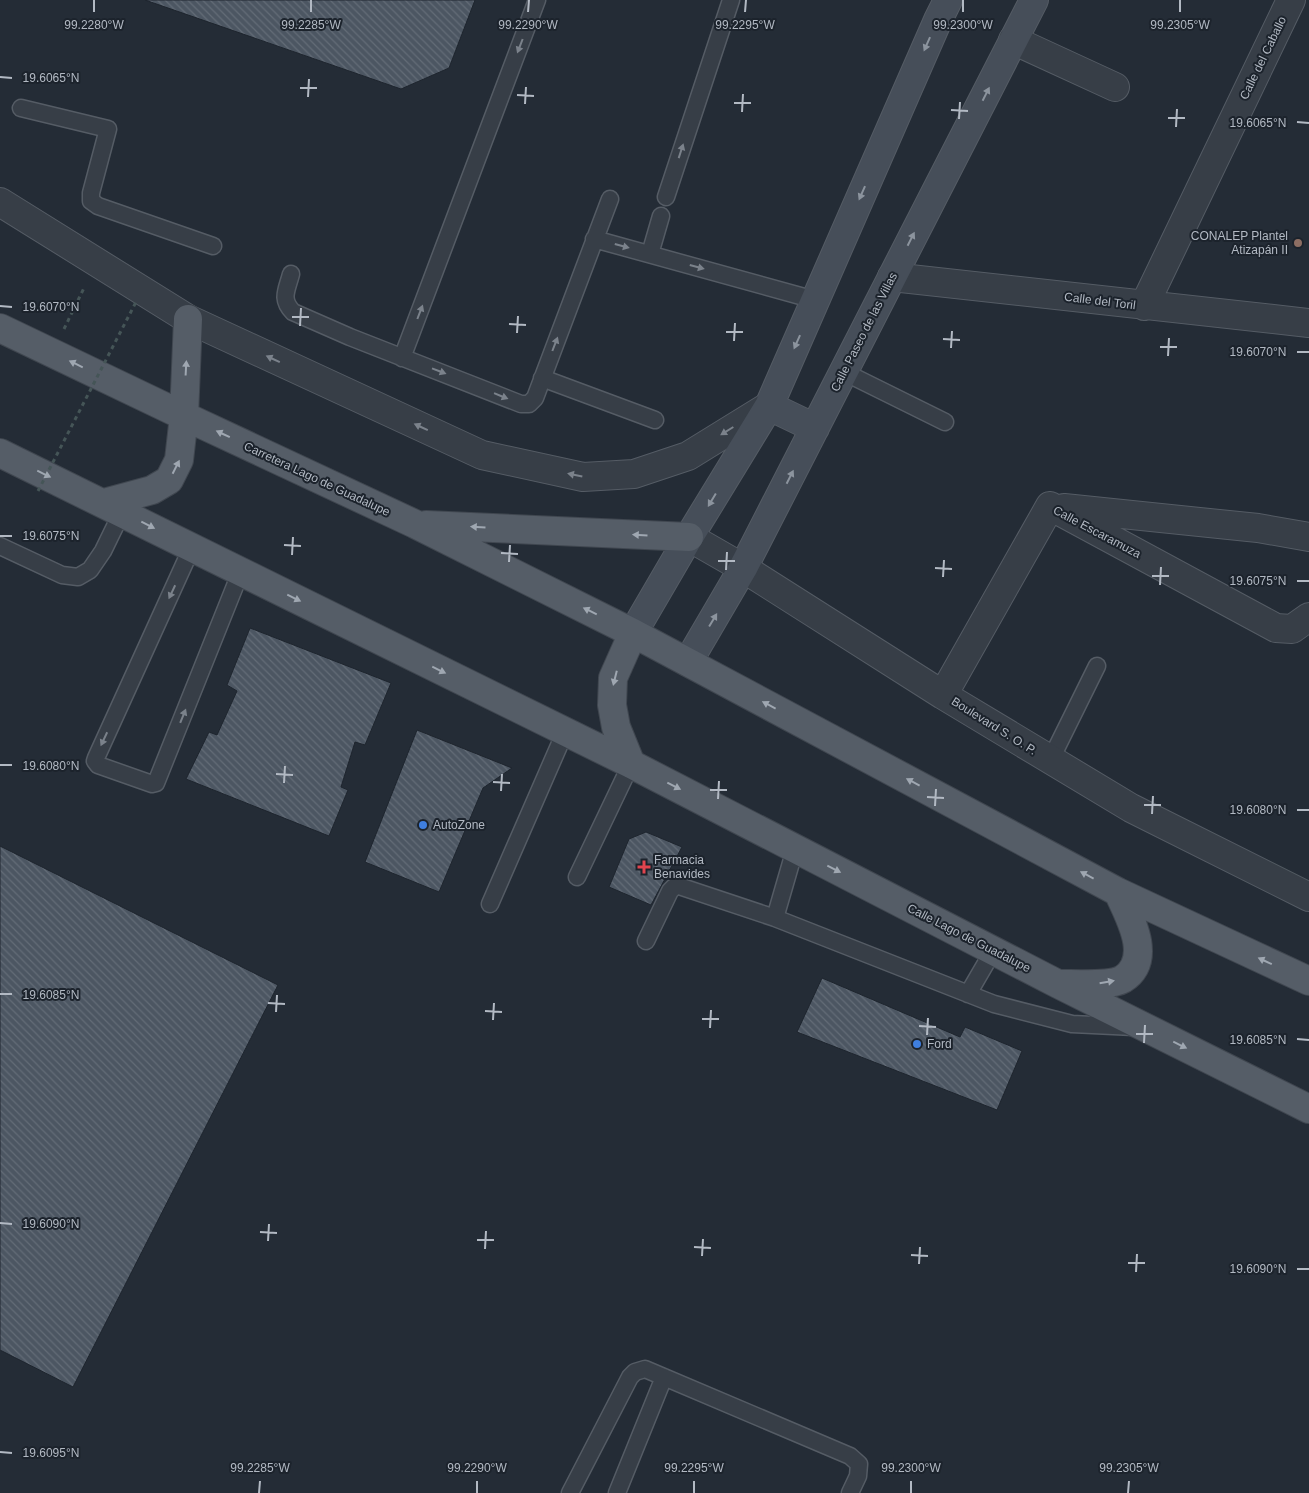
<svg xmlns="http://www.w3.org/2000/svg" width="1309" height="1493" font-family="Arial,sans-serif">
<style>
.building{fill:url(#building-back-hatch);stroke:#1e252e}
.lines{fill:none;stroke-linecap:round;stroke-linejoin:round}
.lane-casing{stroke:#555c65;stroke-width:19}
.street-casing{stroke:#555c65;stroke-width:30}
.secondary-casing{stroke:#555c65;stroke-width:30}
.primary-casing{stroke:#404750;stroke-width:30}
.path{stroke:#455557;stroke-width:3;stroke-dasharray:4 4;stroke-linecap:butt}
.lane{stroke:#373e47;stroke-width:16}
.street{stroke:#373e47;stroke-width:28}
.secondary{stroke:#464e59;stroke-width:28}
.primary{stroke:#555d67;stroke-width:28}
.path-bridge{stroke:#455557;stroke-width:3;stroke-dasharray:4 4;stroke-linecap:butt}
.oneway{fill:#8c949e}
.oneway2{fill:#7b828b}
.oneway3{fill:#9fa7b1}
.ticks{fill:none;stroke:#b2b9c3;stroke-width:2}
.education-dot{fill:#8d6e63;stroke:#1c232c;stroke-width:2}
.shop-dot{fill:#3f7fe0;stroke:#1c232c;stroke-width:2}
.health-dot{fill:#e0444e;stroke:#1c232c;stroke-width:2}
.labels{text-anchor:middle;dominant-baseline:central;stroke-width:4;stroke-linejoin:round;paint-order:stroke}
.street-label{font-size:12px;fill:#b2b9c3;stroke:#1c232c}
.poi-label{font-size:12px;fill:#b2b9c3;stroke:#1c232c;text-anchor:start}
.ticks-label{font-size:12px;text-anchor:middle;fill:#b2b9c3;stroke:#1c232c;stroke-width:4;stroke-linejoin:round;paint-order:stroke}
</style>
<defs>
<pattern id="building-back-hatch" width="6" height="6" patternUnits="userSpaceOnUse" patternTransform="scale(1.25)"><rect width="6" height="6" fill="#4c5662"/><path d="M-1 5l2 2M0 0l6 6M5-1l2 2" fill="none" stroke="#636c77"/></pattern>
</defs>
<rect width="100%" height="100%" fill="#242c36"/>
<!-- building -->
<path class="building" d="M145 0H475L449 68 401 89Z
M250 628 391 683 365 745 355 742 341 787 348 790 329 836 186 779 209 732 217 735 237 691 227 685Z
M417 730 512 768 483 788 439 892 365 862Z
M646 832 682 847 651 905 609 887 629 839Z
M0 846 278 985 73 1387 0 1350Z
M822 978 960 1037 965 1027 1022 1051 997 1110 797 1032Z"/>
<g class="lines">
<!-- lane casing -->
<g class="lane-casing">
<path id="lane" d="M21 108 108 129 91 193V201L98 206 213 246
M666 197 731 0
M594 239 815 300
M650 254 661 216
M291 274C287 290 280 299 293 312L350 337 521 404H529L535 398 610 199
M402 358 537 0
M844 372 945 422
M542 378 655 420
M0 546 62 575 78 577 90 570 103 551 122 512
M192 547 96 758 95 761 98 765 152 784 156 783 241 571
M1050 761 1097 666
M577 877 631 764
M490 904 565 732
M775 918 795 849
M646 941 670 891 674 887 679 886 775 918 994 1004 1072 1024 1134 1027
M968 994 993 951
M570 1493 630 1377 635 1372 645 1369 850 1456 859 1464 858 1476 850 1493
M617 1493 664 1377"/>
</g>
<!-- street casing -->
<g class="street-casing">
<path id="street" d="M1013 40 1115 87
M0 202 188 319 482 455 583 477 634 474 688 456 769 406
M892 277 1309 323
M1144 306 1291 0
M1050 506 1276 628 1292 629 1309 617
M1064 508 1258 528 1309 537
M689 537 743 568 943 695 1131 808 1309 897
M943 695 1050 506"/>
</g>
<!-- secondary casing -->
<g class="secondary-casing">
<path id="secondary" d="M769 406 815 428
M633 633 689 537 769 406 938 20 948 0
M688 662 743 568 1034 0"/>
</g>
<!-- primary casing -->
<g class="primary-casing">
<path id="primary" d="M0 328 184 416 415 524 633 633 1118 892 1309 981
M0 453 631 764 1058 984 1309 1109
M104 503 152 490 169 480 179 460 184 416 188 319
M426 525 689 537
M631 764 616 727 612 705 613 678 633 633
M1062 984C1077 984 1111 986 1123 979 1154 959 1129 916 1118 892"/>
</g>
<!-- path -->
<path class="path" d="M64 329 84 288"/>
<!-- lane -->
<use href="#lane" class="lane"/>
<!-- street -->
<use href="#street" class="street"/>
<!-- secondary -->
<use href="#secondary" class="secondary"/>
<!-- primary -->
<use href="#primary" class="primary"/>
<!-- path-bridge -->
<path class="path-bridge" d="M38 491 136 302"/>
</g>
<!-- one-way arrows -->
<defs><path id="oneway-solid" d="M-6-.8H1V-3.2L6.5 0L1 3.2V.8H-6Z" transform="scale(1.25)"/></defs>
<g class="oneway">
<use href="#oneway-solid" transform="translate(927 44) rotate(114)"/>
<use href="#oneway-solid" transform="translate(986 94) rotate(-63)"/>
<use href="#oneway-solid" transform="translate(862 193) rotate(114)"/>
<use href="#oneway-solid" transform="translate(911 239) rotate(-63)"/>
<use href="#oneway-solid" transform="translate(797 342) rotate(114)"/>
<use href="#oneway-solid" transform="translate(790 477) rotate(-63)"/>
<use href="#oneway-solid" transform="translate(712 500) rotate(121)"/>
<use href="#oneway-solid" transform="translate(713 620) rotate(-59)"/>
</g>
<g class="oneway2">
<use href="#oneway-solid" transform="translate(520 46) rotate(111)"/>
<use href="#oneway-solid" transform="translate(681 151) rotate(-72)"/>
<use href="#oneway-solid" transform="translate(622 246) rotate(15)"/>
<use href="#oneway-solid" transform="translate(697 267) rotate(15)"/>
<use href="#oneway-solid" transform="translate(420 312) rotate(-69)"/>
<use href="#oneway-solid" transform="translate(555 344) rotate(-69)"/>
<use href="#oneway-solid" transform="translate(273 359) rotate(-155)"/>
<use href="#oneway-solid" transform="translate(439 371) rotate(21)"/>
<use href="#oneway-solid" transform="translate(501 396) rotate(22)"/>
<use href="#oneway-solid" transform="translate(421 427) rotate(-155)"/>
<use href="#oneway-solid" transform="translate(727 431) rotate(148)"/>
<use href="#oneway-solid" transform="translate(575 475) rotate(-168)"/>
<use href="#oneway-solid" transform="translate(172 592) rotate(115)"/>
<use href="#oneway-solid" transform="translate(183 716) rotate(-68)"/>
<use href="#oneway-solid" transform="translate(104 739) rotate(115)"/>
</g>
<g class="oneway3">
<use href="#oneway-solid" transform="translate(76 364) rotate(-154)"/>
<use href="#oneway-solid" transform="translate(186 368) rotate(-87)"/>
<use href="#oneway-solid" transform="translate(223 434) rotate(-155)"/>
<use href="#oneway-solid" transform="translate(176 467) rotate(-63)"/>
<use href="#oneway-solid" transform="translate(44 474) rotate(26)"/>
<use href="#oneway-solid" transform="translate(148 525) rotate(27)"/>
<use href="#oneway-solid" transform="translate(478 527) rotate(-177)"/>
<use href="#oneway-solid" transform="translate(640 535) rotate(-177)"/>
<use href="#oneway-solid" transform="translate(294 598) rotate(26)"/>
<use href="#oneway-solid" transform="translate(590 611) rotate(-154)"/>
<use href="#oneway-solid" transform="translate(439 670) rotate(26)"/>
<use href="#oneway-solid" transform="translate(615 678) rotate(104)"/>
<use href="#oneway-solid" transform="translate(769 705) rotate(-152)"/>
<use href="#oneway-solid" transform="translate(913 782) rotate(-152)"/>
<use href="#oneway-solid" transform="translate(674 786) rotate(27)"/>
<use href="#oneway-solid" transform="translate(834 869) rotate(27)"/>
<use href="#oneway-solid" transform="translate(1087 875) rotate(-152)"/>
<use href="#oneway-solid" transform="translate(1265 961) rotate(-155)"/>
<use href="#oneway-solid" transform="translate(1107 982) rotate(-10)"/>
<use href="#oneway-solid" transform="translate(1180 1045) rotate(26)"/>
</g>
<!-- ticks -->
<path class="ticks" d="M94 12V0M311 12V0M528 12 529 0M745 12 746 0M963 12V0M1180 12V0M0 77 12 78M300 88H317M517 95 534 96M308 97 309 79M734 103H751M525 104 526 87M951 110 968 111M742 112 743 94M1168 118H1185M959 119 960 102M1297 122 1309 123M1176 127 1177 109M0 306 12 307M292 317H309M509 324 526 325M300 326 301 308M726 332H743M517 333 518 316M943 339 960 340M734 341 735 323M1160 347H1177M951 348 952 331M1297 352H1309M1168 356 1169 338M0 536H12M284 545 301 546M501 553 518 554M292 555 293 537M718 561H735M509 562 510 545M935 568 952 569M726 570 727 552M1152 576H1169M943 577 944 560M1297 581H1309M1160 585 1161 567M0 765H12M276 774 293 775M493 782 510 783M284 783 285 766M710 790H727M501 791 502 774M927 797 944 798M718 799 719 781M1144 805H1161M935 806 936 789M1297 810H1309M1152 814 1153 796M0 994H12M268 1003 285 1004M485 1011 502 1012M276 1012 277 995M702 1019H719M493 1020 494 1003M919 1026 936 1027M710 1028 711 1010M1136 1034H1153M927 1035 928 1018M1297 1039 1309 1040M1144 1043 1145 1025M0 1223 12 1224M260 1232 277 1233M477 1240H494M268 1241 269 1224M694 1247 711 1248M485 1249 486 1231M911 1255 928 1256M702 1256 703 1239M1128 1263H1145M919 1264 920 1247M1297 1269H1309M1136 1272 1137 1254M0 1452 12 1453M259 1493 260 1481M477 1493V1481M694 1493V1481M911 1493V1481M1128 1493 1129 1481"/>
<!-- markers -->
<circle class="education-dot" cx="1298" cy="243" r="5"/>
<g class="shop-dot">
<circle cx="423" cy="825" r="5"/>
<circle cx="917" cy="1044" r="5"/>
</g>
<path class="health-dot" d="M641.5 859.5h5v5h5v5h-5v5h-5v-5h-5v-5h5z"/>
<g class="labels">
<!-- street labels -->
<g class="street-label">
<text transform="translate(1263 58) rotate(-64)">Calle del Caballo</text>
<text transform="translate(1100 301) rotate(7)">Calle del Toril</text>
<text transform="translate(864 332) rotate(-63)">Calle Paseo de las Villas</text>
<text transform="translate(317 479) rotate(25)">Carretera Lago de Guadalupe</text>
<text transform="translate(1097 532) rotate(28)">Calle Escaramuza</text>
<text transform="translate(994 726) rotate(32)">Boulevard S. O. P.</text>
<text transform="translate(969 938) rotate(27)">Calle Lago de Guadalupe</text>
</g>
<!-- poi labels -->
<g class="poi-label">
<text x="1288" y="236" text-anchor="end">CONALEP Plantel<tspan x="1288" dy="14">Atizapán II</tspan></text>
<text x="433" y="825">AutoZone</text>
<text x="654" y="860">Farmacia<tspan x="654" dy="14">Benavides</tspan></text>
<text x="927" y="1044">Ford</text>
</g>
</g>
<g class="ticks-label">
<text x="94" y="29">99.2280°W</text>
<text x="311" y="29">99.2285°W</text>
<text x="528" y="29">99.2290°W</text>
<text x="745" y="29">99.2295°W</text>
<text x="963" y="29">99.2300°W</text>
<text x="1180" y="29">99.2305°W</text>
<text x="51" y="82">19.6065°N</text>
<text x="1258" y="127">19.6065°N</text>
<text x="51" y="311">19.6070°N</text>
<text x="1258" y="356">19.6070°N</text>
<text x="51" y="540">19.6075°N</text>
<text x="1258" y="585">19.6075°N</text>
<text x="51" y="770">19.6080°N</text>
<text x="1258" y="814">19.6080°N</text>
<text x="51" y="999">19.6085°N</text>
<text x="1258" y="1044">19.6085°N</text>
<text x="51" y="1228">19.6090°N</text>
<text x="1258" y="1273">19.6090°N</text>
<text x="51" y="1457">19.6095°N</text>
<text x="260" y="1472">99.2285°W</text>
<text x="477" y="1472">99.2290°W</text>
<text x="694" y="1472">99.2295°W</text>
<text x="911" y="1472">99.2300°W</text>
<text x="1129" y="1472">99.2305°W</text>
</g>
</svg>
